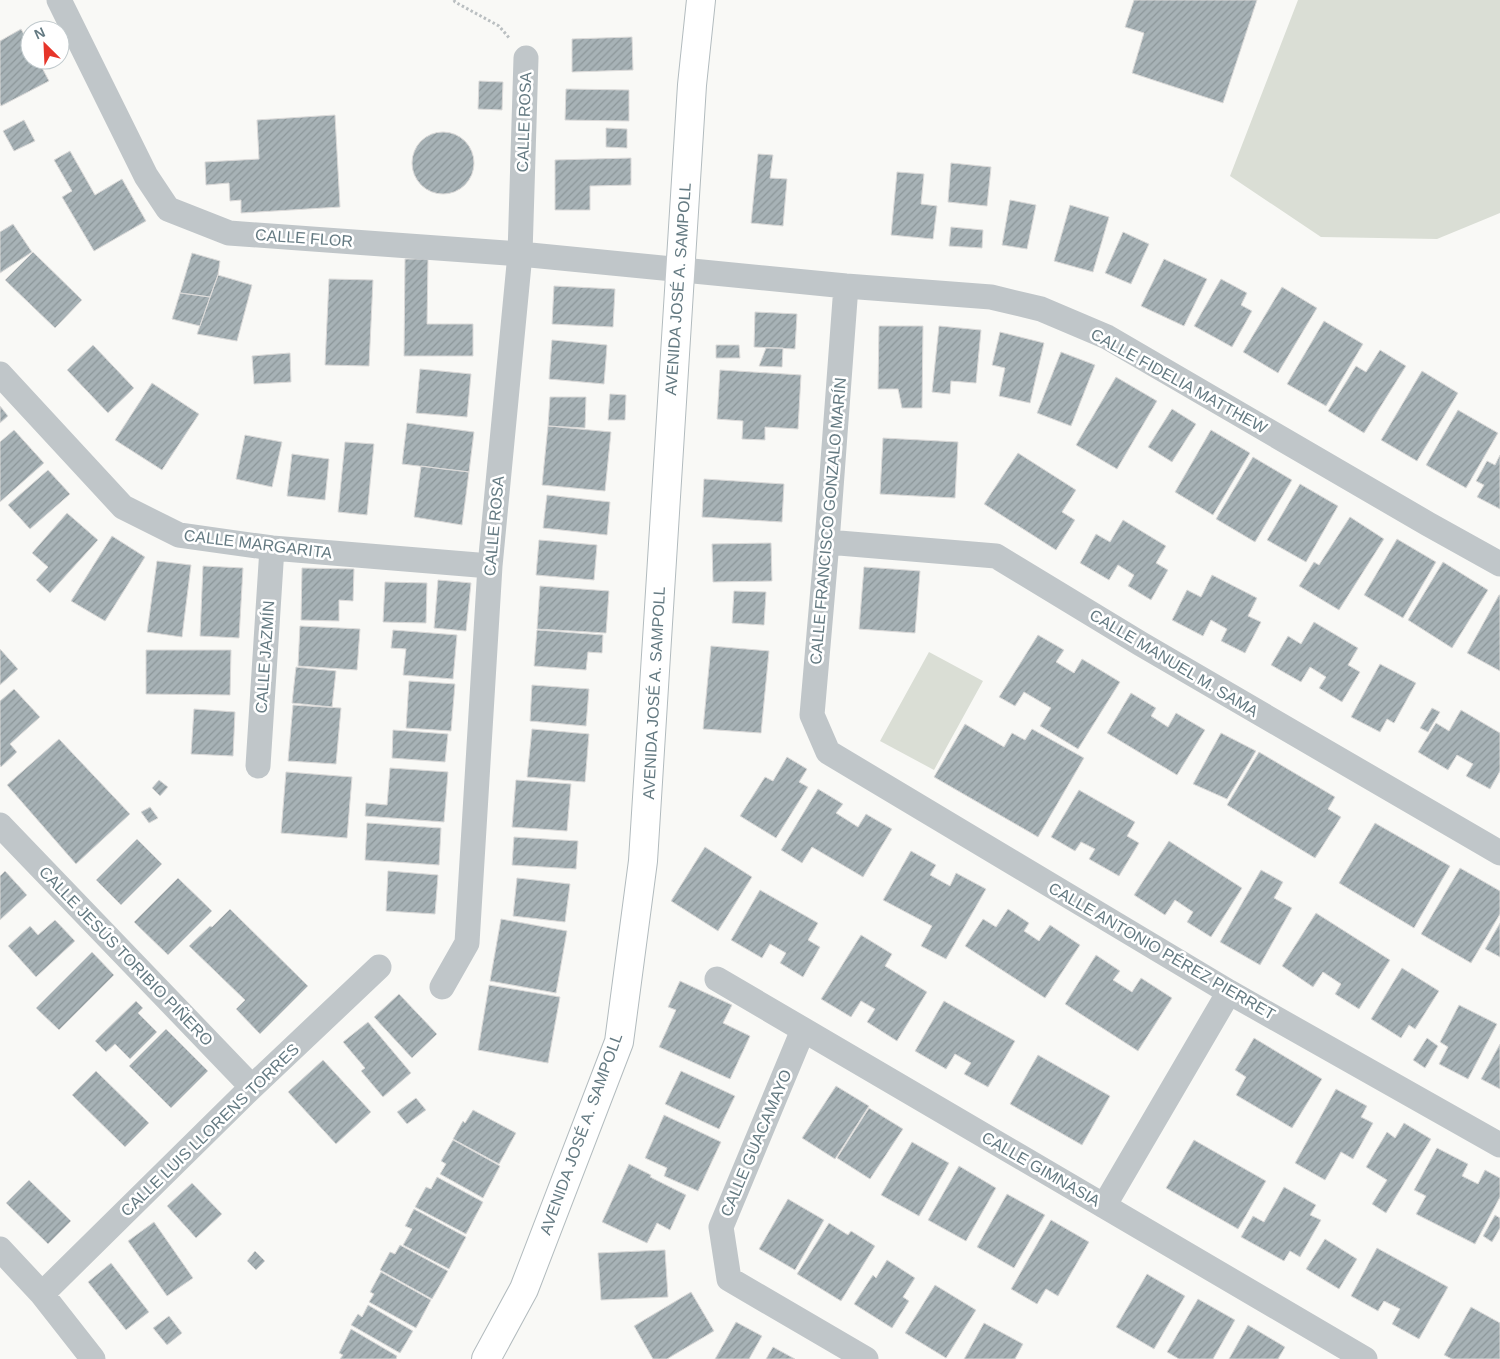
<svg xmlns="http://www.w3.org/2000/svg" width="1500" height="1359" font-family="Helvetica,sans-serif">
<style>
.green{fill:#daded5}
.building{fill:url(#building-hatch);stroke:#dbdad9}
.lines{fill:none;stroke-linecap:round;stroke-linejoin:round}
.secondary-casing{stroke:#b2bbbe;stroke-width:30}
.path{stroke:#babfc1;stroke-width:3;stroke-dasharray:2.5 2.5;stroke-linecap:butt}
.street{stroke:#c0c6c9;stroke-width:25}
.secondary{stroke:#fff;stroke-width:28}
.labels{text-anchor:middle;dominant-baseline:central;stroke-width:5;stroke-linejoin:round;paint-order:stroke}
.street-label{font-size:16px;fill:#647a82;stroke:#fff}
</style>
<defs>
<pattern id="building-hatch" width="6" height="6" patternUnits="userSpaceOnUse" patternTransform="scale(1.25)"><rect width="6" height="6" fill="#a7b2b6"/><path d="M-1 1l2-2M0 6l6-6M5 7l2-2" fill="none" stroke="#8c9699"/></pattern>
</defs>
<rect width="100%" height="100%" fill="#f9f9f6"/>
<!-- green -->
<path class="green" d="M1298 0H1500V213L1437 239 1321 237 1230 176Z
M929 652 983 681 934 770 880 741Z"/>
<!-- building -->
<path class="building" d="M1134 0H1257L1223 103 1132 73 1144 33 1125 27Z
M21 29 30 45V60H38L49 81 1 106 0 103V41Z
M632 37 633 70 572 72V39Z
M479 81 503 82 502 110 478 109Z
M566 89 629 90V121L565 120Z
M335 115 340 207 241 213V200L230 201 229 183 206 185 205 162 259 159 257 120Z
M24 120 35 141 14 151 3 131Z
M606 128 627 129V148L606 147Z
M412 163a31 31 0 1 1 62 0a31 31 0 1 1-62 0Z
M70 151 95 195 122 179 146 221 94 251 62 197 72 191 54 160Z
M758 154 773 155 770 178 787 179 783 226 751 223Z
M631 158V185L590 186V210H555V160Z
M951 163 991 167 987 206 948 202Z
M897 172 924 174 921 204 937 206 933 239 891 235Z
M1010 200 1036 205 1027 249 1002 245Z
M1070 205 1109 217 1093 272 1054 261Z
M13 224 32 252 0 273V232Z
M951 227 983 230 982 248 949 246Z
M1123 232 1149 244 1131 284 1105 273Z
M33 252 82 300 55 328 5 280Z
M192 253 220 261 218 275 210 297 180 293Z
M405 259H428L427 324H473V356H404Z
M1164 259 1207 279 1184 326 1141 306Z
M218 275 252 285 237 341 197 334Z
M329 279 373 280 369 366 325 365Z
M1221 279 1247 293 1241 305 1252 311 1232 347 1194 326Z
M554 286 615 289 613 327 552 324Z
M1282 287 1317 308 1278 373 1243 352Z
M180 293 210 297 200 326 172 319Z
M755 312 797 314 795 349 754 347Z
M1324 321 1363 344 1326 406 1287 384Z
M879 326H923L922 408H902L898 389H878Z
M939 326 981 330 976 383 951 381 950 394 932 392Z
M1000 332 1044 343 1030 403 999 396 1005 368 992 365Z
M552 340 607 345 604 384 549 379Z
M93 345 134 388 108 413 67 370Z
M716 345H739L740 358H716Z
M766 348H783L782 367 759 366Z
M1380 350 1406 366 1364 433 1328 411 1356 366 1366 372Z
M1061 352 1095 365 1071 426 1037 413Z
M290 353 291 382 254 384 252 356Z
M420 369 471 374 467 417 416 413Z
M720 370 801 375 798 429 765 427V440L742 439 743 421 717 419Z
M1422 371 1458 393 1417 461 1381 440Z
M1116 377 1157 401 1117 469 1076 445Z
M152 383 199 414 162 470 115 440Z
M610 394 626 395 625 420H608Z
M550 397H586L585 428 548 426Z
M0 406 8 416 0 423Z
M1172 409 1196 424 1172 462 1148 447Z
M1458 410 1498 433 1466 488 1426 465Z
M407 423 474 432 469 472 402 464Z
M548 426 611 432 605 491 542 485Z
M14 430 44 463 0 502V442Z
M1211 430 1250 453 1213 515 1175 492Z
M245 435 282 442 272 487 236 479Z
M883 438 958 442 955 498 880 494Z
M345 442 374 444 367 515 338 512Z
M1018 453 1076 490 1062 512 1075 520 1056 550 984 504Z
M292 454 329 459 325 500 287 496Z
M1500 455V509L1477 497 1484 485 1476 481 1487 461 1495 465Z
M1253 457 1292 480 1255 542 1216 519Z
M421 466 469 472 462 525 414 517Z
M48 470 70 494 30 529 8 505Z
M704 479 784 484 782 522 702 517Z
M1300 484 1338 506 1306 562 1267 540Z
M547 495 610 502 607 535 543 528Z
M67 513 98 540 50 593 36 580 48 567 32 553Z
M1350 517 1384 539 1339 610 1299 586 1314 562 1319 565Z
M1123 520 1166 546 1156 563 1168 570 1151 600 1128 586 1134 575 1118 565 1109 580 1080 563 1096 534 1110 542Z
M112 536 145 557 105 621 71 601Z
M1397 539 1436 562 1403 618 1364 595Z
M539 540 597 545 594 580 536 575Z
M771 543 772 581 713 582 712 544Z
M157 561 191 565 182 637 147 632Z
M1443 562 1488 590 1452 648 1408 620Z
M203 566 243 568 239 638 200 636Z
M864 567 920 571 915 633 859 629Z
M302 568 354 569 353 601 339 600V621L301 620Z
M1212 575 1257 598 1248 616 1261 622 1245 653 1221 641 1227 629 1211 620 1203 636 1172 620 1187 590 1201 597Z
M438 580 471 583 466 631 434 628Z
M385 582 427 583 426 623 383 622Z
M540 586 609 591 606 633 537 629Z
M734 591 766 592 764 625 732 623Z
M1499 595H1500V671L1467 653Z
M1314 622 1358 648 1348 665 1360 672 1342 702 1319 688 1326 677 1310 667 1301 682 1271 665 1288 636 1301 644Z
M300 626 360 629 357 670 298 666Z
M393 630 457 635 453 679 403 675 406 649 391 648Z
M537 630 603 635 602 653 588 652 586 670 534 666Z
M1038 635 1064 650 1056 662 1074 673 1082 659 1120 682 1078 749 1040 726 1051 708 1024 692 1015 706 999 697Z
M711 646 769 651 761 733 703 729Z
M0 649 18 669 0 685Z
M146 650H231L230 695 146 694Z
M1380 664 1416 683 1394 723 1387 719 1380 732 1351 717Z
M296 667 336 671 332 707 292 703Z
M409 681 455 684 451 731 406 728Z
M532 685 589 689 586 726 530 721Z
M14 689 40 717 10 744 17 752 1 767 0 765V701Z
M1131 693 1156 708 1151 716 1168 727 1176 713 1205 730 1177 775 1107 733Z
M293 705 341 708 336 764 288 761Z
M1432 708 1440 712 1428 732 1420 728Z
M194 709 235 712 233 756 191 754Z
M1461 710 1500 733V771L1490 789 1466 776 1473 764 1457 755 1448 770 1418 752 1436 723 1449 731Z
M965 724 1004 747 1012 733 1025 740 1032 729 1084 758 1038 837 934 777Z
M532 729 589 734 585 782 527 777Z
M393 730 448 734 445 762 392 758Z
M1221 733 1256 751 1227 799 1193 784Z
M59 739 130 814 76 864 7 785Z
M1259 752 1335 797 1328 809 1341 817 1315 858 1227 805Z
M787 757 807 769 799 782 808 787 776 838 740 816 765 777 773 781Z
M390 768 448 772 444 822 365 816 366 803 387 805Z
M286 772 352 777 347 838 281 833Z
M159 780 168 787 160 796 152 788Z
M516 780 571 784 567 831 512 827Z
M818 789 843 804 836 813 858 827 866 814 892 829 863 877 812 847 802 863 781 850Z
M1079 790 1135 822 1127 836 1139 843 1119 876 1089 859 1095 849 1081 842 1075 851 1051 837Z
M150 807 158 818 149 823 141 812Z
M367 823 441 828 439 865 365 860Z
M1375 823 1450 866 1414 928 1339 883Z
M514 837 578 841 576 869 512 865Z
M137 839 162 864 121 905 96 880Z
M1169 841 1242 888 1211 937 1187 922 1193 912 1175 900 1165 915 1134 895Z
M705 847 752 877 718 931 671 901Z
M911 851 936 865 930 875 950 886 956 873 986 889 946 959 921 946 932 926 883 900Z
M1460 868 1500 891V914L1471 963 1421 934Z
M1261 870 1283 882 1274 898 1292 908 1260 965 1220 942Z
M5 871 27 895 0 920V876Z
M388 871 438 875 435 914 386 911Z
M178 878 212 911 168 955 134 922Z
M517 878 570 884 565 922 513 916Z
M760 890 818 923 808 940 820 947 803 977 780 963 786 953 770 944 762 958 731 940Z
M230 909 308 986 260 1034 236 1009 245 1000 189 946 210 926 212 927Z
M1008 909 1029 923 1024 931 1039 941 1050 925 1080 945 1045 998 965 946 983 919 996 927Z
M1316 913 1390 960 1359 1009 1335 994 1341 984 1323 972 1313 987 1282 966Z
M501 919 567 931 556 993 490 981Z
M55 920 75 941 36 977 8 946 30 926 38 935Z
M1500 923V957L1485 949Z
M861 935 892 954 885 966 927 992 897 1041 867 1022 875 1009 861 1001 851 1017 821 999Z
M92 952 114 975 59 1030 36 1008Z
M1096 955 1120 971 1113 980 1132 992 1141 978 1172 998 1138 1051 1065 1004Z
M1402 968 1439 991 1415 1029 1409 1025 1401 1038 1371 1019Z
M680 981 732 1005 723 1023 750 1036 730 1079 659 1047 676 1010 668 1007Z
M489 985 560 997 548 1063 478 1050Z
M399 994 437 1034 412 1058 374 1017Z
M136 1001 143 1008 138 1013 157 1032 130 1059 115 1044 106 1052 95 1041Z
M944 1001 1015 1041 988 1087 964 1074 971 1063 955 1054 946 1069 915 1051Z
M1459 1005 1497 1024 1468 1079 1439 1064 1448 1047 1440 1042Z
M368 1022 411 1073 383 1097 361 1071 365 1068 343 1042Z
M166 1029 208 1071 171 1108 129 1066Z
M1254 1038 1322 1079 1292 1128 1236 1095 1246 1077 1235 1070Z
M1427 1038 1438 1046 1425 1068 1413 1060Z
M1500 1044V1089L1481 1079Z
M1038 1055 1110 1096 1082 1145 1010 1104Z
M323 1060 371 1112 336 1144 288 1092Z
M96 1071 149 1123 125 1147 72 1095Z
M681 1071 735 1096 719 1129 665 1104Z
M836 1086 869 1106 835 1159 802 1138Z
M1336 1089 1367 1106 1361 1117 1373 1123 1353 1159 1341 1152 1325 1180 1295 1163Z
M416 1098 426 1110 407 1124 397 1112Z
M869 1108 903 1129 870 1179 837 1158Z
M473 1110 516 1133 499 1164 453 1139 463 1121 465 1123Z
M664 1115 721 1142 698 1191 664 1176 667 1168 645 1158Z
M1404 1123 1431 1139 1386 1213 1372 1204 1387 1180 1366 1167 1387 1132 1395 1138Z
M453 1140 500 1166 483 1198 440 1174 446 1164 441 1161Z
M1194 1140 1266 1181 1238 1229 1166 1188Z
M912 1142 949 1163 919 1216 881 1195Z
M1437 1148 1468 1164 1462 1176 1478 1184 1485 1170 1500 1178V1197L1475 1244 1416 1214 1426 1196 1414 1190Z
M629 1164 651 1175 650 1177 686 1195 670 1230 657 1223 647 1243 602 1222Z
M959 1166 996 1188 966 1241 928 1220Z
M437 1177 483 1202 466 1234 415 1207 426 1187 431 1189Z
M29 1180 71 1221 48 1244 6 1203Z
M192 1183 222 1214 196 1238 167 1206Z
M1284 1187 1316 1205 1310 1215 1321 1220 1300 1257 1290 1251 1284 1261 1241 1237 1253 1216 1264 1222Z
M1007 1194 1045 1215 1014 1268 977 1247Z
M788 1199 824 1220 795 1270 759 1249Z
M414 1209 466 1237 449 1269 403 1245 412 1229 405 1226Z
M1495 1215 1500 1218V1228L1492 1242 1483 1236Z
M1051 1220 1089 1242 1058 1296 1046 1289 1037 1304 1011 1289Z
M154 1222 193 1278 167 1296 128 1241Z
M829 1223 848 1235 851 1231 875 1246 841 1301 797 1274Z
M1325 1239 1357 1259 1339 1289 1306 1269Z
M400 1245 448 1271 432 1299 380 1270 390 1252 395 1254Z
M1377 1248 1448 1287 1419 1339 1392 1324 1400 1309 1384 1301 1378 1311 1351 1296Z
M665 1250 668 1297 601 1300 598 1253Z
M255 1251 265 1261 256 1270 247 1261Z
M887 1260 915 1278 903 1297 909 1301 892 1328 854 1304 873 1275 876 1278Z
M111 1263 149 1312 126 1330 88 1282Z
M381 1272 431 1300 416 1328 369 1302 374 1294 370 1292Z
M1147 1274 1185 1296 1154 1349 1116 1327Z
M935 1285 976 1310 946 1358 905 1333Z
M691 1292 714 1331 667 1359H653L634 1326Z
M1198 1299 1235 1320 1213 1359H1179L1167 1352Z
M368 1305 413 1331 400 1353 351 1325 358 1314 362 1317Z
M1471 1307 1500 1323V1359H1452L1444 1355Z
M169 1316 182 1333 167 1345 153 1328Z
M736 1322 762 1336 749 1359H715Z
M984 1323 1023 1344 1015 1359H964Z
M1248 1325 1285 1347 1278 1359H1229Z
M351 1329 397 1356 396 1359H340L343 1355 339 1353Z
M773 1347 795 1359H766Z"/>
<g class="lines">
<!-- secondary casing -->
<g class="secondary-casing">
<path id="secondary" d="M486 1359 524 1289 619 1042 643 861 692 85 701 0"/>
</g>
<!-- path -->
<path class="path" d="M454 0 455 2 499 26 510 39"/>
<!-- street -->
<path class="street" d="M59 0 146 176 168 209 229 233 520 254 846 286 991 297 1041 309 1107 337 1428 524 1500 564
M846 286 827 542 812 715 828 752 1229 992 1500 1145
M0 374 123 507 179 535 272 548 490 566
M827 542 996 556 1141 644 1500 853
M258 766 272 548
M0 825 252 1087
M717 979 1365 1359
M442 987 467 943 490 566 520 254 526 58
M803 1030 721 1227 729 1279 866 1359
M1104 1206 1229 992
M0 1249 42 1294 93 1359
M42 1294 252 1087 379 967"/>
<!-- secondary -->
<use href="#secondary" class="secondary"/>
</g>
<g class="labels">
<!-- street labels -->
<g class="street-label">
<text transform="translate(524 122) rotate(-88)">CALLE ROSA</text>
<text transform="translate(304 238) rotate(4)">CALLE FLOR</text>
<text transform="translate(678 289) rotate(-86)">AVENIDA JOSÉ A. SAMPOLL</text>
<text transform="translate(1179 381) rotate(29)">CALLE FIDELIA MATTHEW</text>
<text transform="translate(828 521) rotate(-85)">CALLE FRANCISCO GONZALO MARÍN</text>
<text transform="translate(494 526) rotate(-85)">CALLE ROSA</text>
<text transform="translate(258 544) rotate(7)">CALLE MARGARITA</text>
<text transform="translate(265 657) rotate(-86)">CALLE JAZMÍN</text>
<text transform="translate(1174 663) rotate(31)">CALLE MANUEL M. SAMA</text>
<text transform="translate(654 693) rotate(-87)">AVENIDA JOSÉ A. SAMPOLL</text>
<text transform="translate(1162 951) rotate(30)">CALLE ANTONIO PÉREZ PIERRET</text>
<text transform="translate(126 956) rotate(46)">CALLE JESÚS TORIBIO PIÑERO</text>
<text transform="translate(210 1130) rotate(-44)">CALLE LUIS LLORENS TORRES</text>
<text transform="translate(581 1134) rotate(-70)">AVENIDA JOSÉ A. SAMPOLL</text>
<text transform="translate(756 1143) rotate(-67)">CALLE GUACAMAYO</text>
<text transform="translate(1041 1169) rotate(30)">CALLE GIMNASIA</text>
</g>
</g>
<!-- north arrow -->
<g transform="translate(45 45) rotate(336)"><circle r="24" fill="#ffffff" stroke="#c1cacd"/>
<path d="M0-4L9 19L0 12L-9 19Z" fill="#e6352a"/>
<text y="-8" font-size="14" font-weight="bold" text-anchor="middle" fill="#647a82">N</text>
</g>
</svg>
